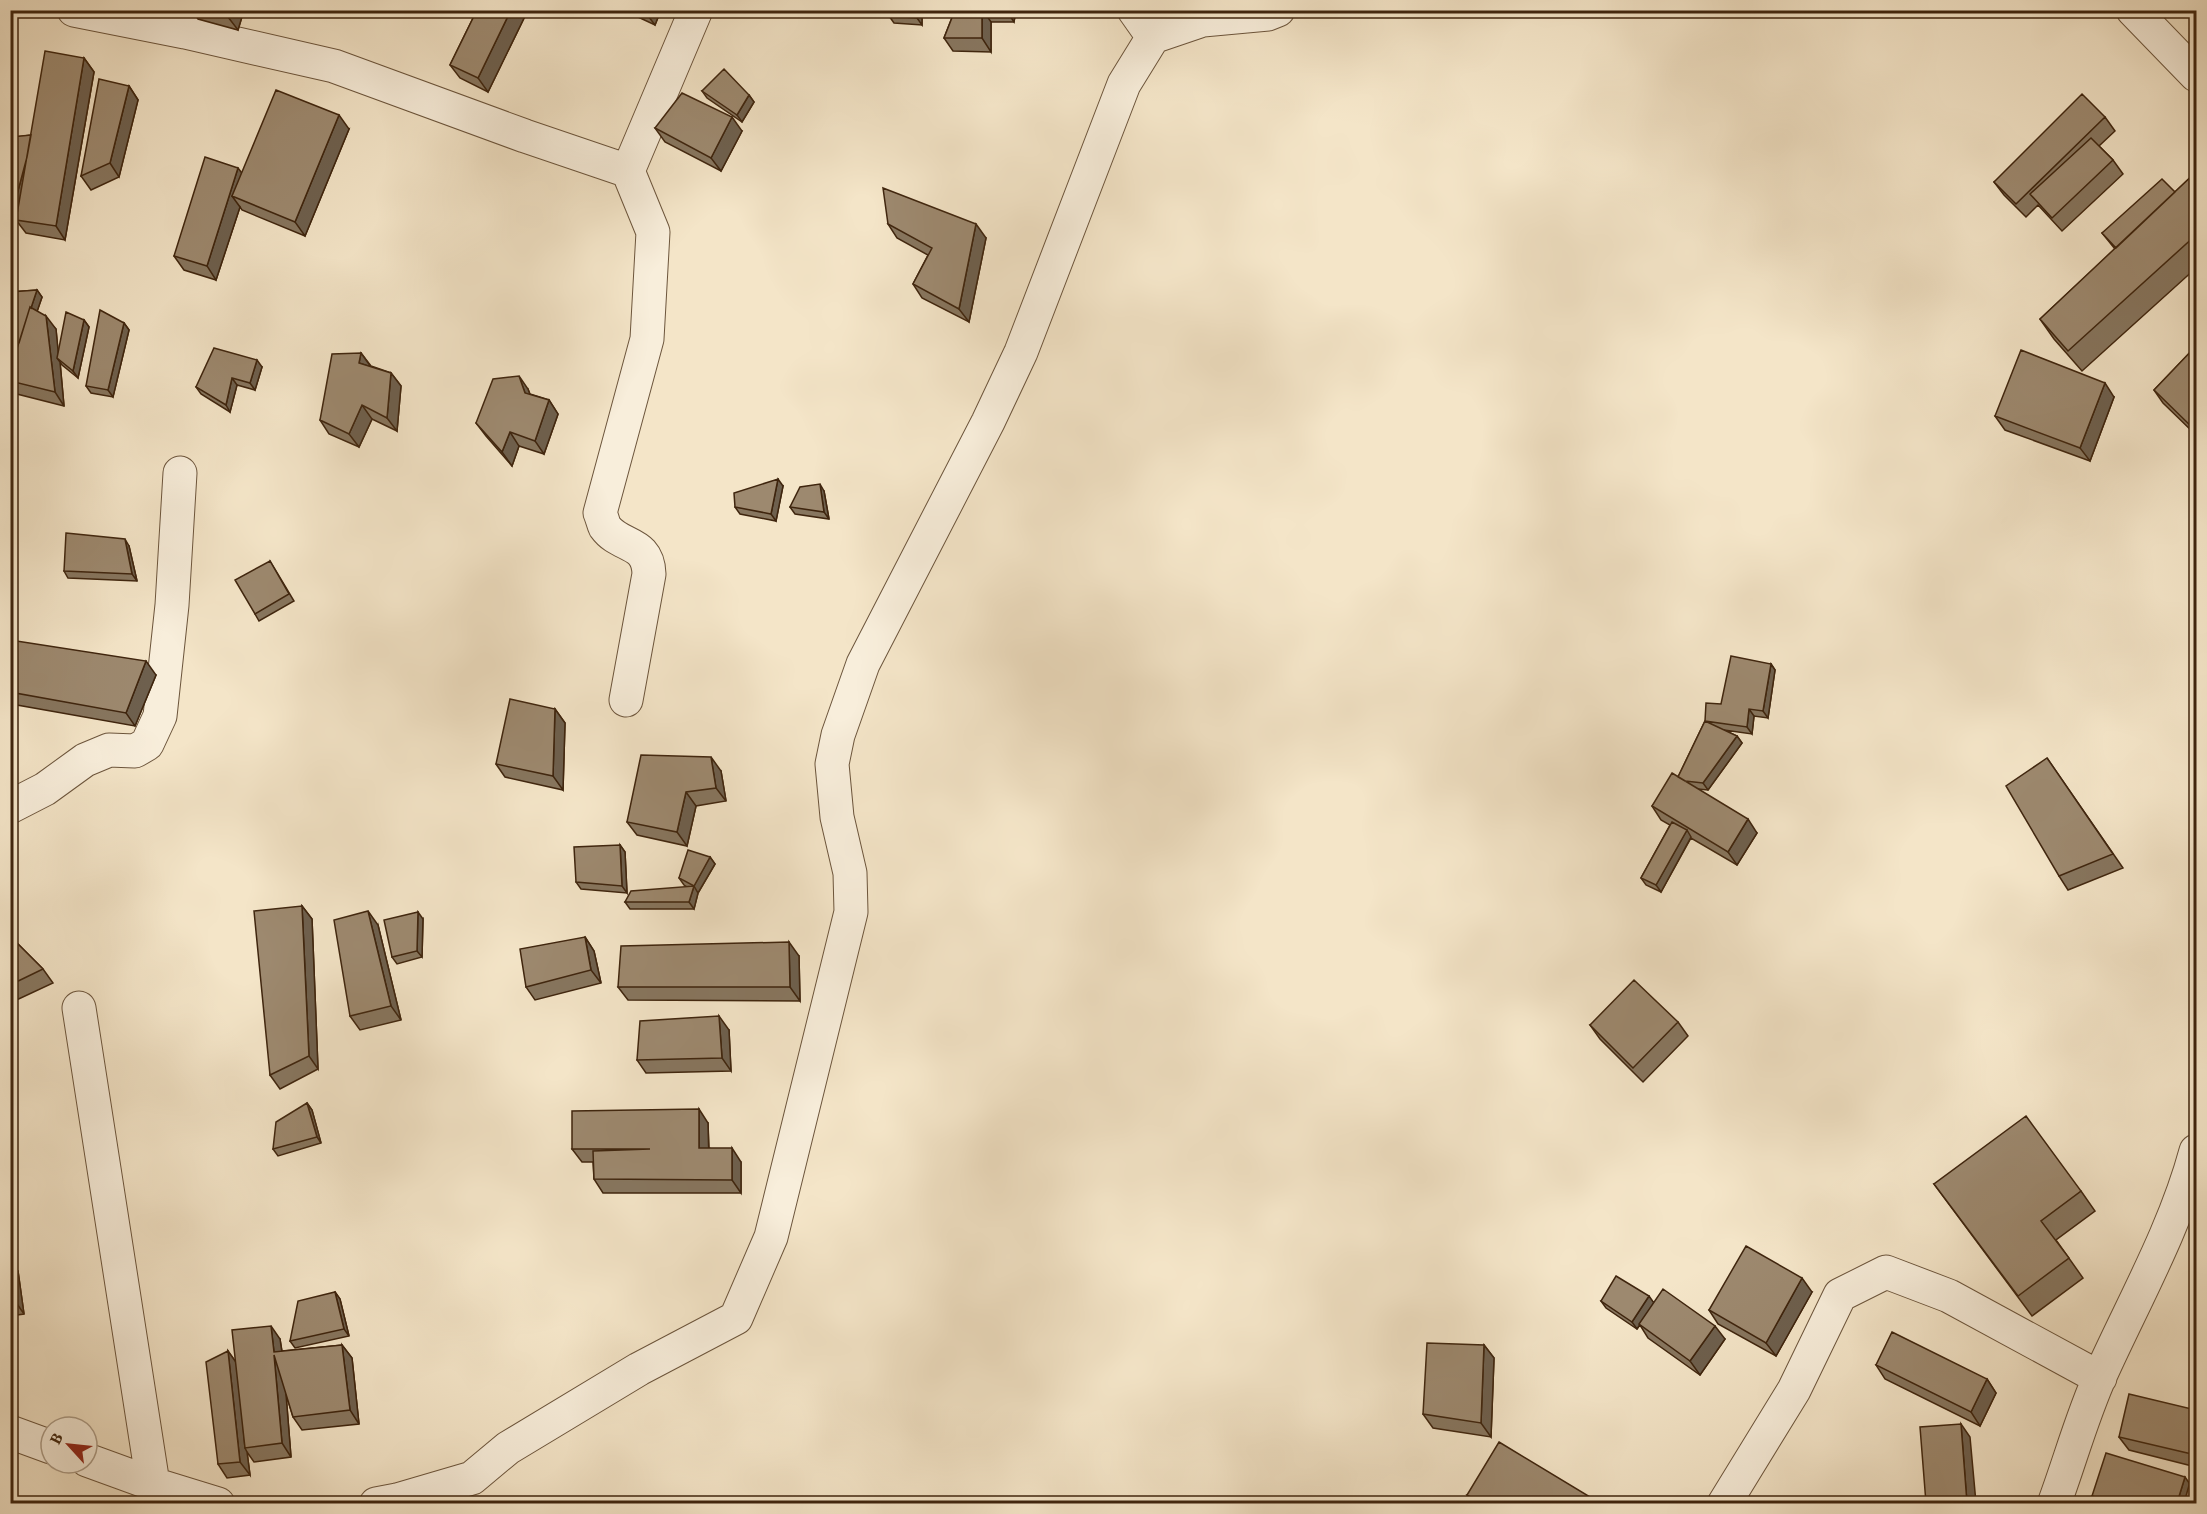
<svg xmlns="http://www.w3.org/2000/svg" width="2207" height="1514" font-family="'EB Garamond',serif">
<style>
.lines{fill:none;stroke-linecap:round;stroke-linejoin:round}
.minor-casing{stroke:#6c553c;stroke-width:35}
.minor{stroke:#f8eedb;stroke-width:33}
.wall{fill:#87765f;stroke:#3f250e;stroke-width:1.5}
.shaded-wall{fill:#6e604e;stroke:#3f250e;stroke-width:1.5}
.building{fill:#9d896f;stroke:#3f250e;stroke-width:1.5}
</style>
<rect width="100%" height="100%" fill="#f4e5c8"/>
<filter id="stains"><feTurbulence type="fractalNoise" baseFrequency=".00333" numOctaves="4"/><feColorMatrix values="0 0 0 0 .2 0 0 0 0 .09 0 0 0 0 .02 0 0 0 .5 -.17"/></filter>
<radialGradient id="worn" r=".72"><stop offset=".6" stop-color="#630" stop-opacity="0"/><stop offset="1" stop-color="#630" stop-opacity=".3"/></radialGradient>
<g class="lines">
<!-- minor casing -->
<g class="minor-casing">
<path id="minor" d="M74 10 185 32 334 66 525 136 628 171 653 232 647 339 600 513C602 517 603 523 605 527 620 548 648 540 649 574L626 700
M1134 10 1153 37
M2133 10 2196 75
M628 171 696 10
M10 807 45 789 85 760 109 750 135 751 147 744 160 716 172 605 180 473
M79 1008 153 1484
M10 1432 51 1447
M87 1460 153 1484 218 1504
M376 1504 397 1500 472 1478 508 1448 639 1369 736 1318 771 1237 851 912 850 873 837 817 832 764 838 735 863 664 988 422 1021 352 1124 84 1153 37 1203 20 1268 14 1278 10
M1724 1504 1794 1390 1840 1295 1886 1272 1949 1296 2100 1378
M2054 1504C2070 1461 2082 1416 2101 1374 2134 1301 2175 1229 2196 1151"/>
</g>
<!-- minor -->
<use href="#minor" class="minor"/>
</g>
<!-- wall -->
<path class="wall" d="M192 10H244L238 30 198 19Z
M477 10H528L488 92 460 78 450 65Z
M623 10H661L655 25Z
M922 10V25L894 23 889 16Z
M955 10H1016L1014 22H991V52L953 51 944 38Z
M84 58 94 72 65 240 26 233 16 220 18 209 10 210V138L31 135Z
M129 86 138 100 119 177 91 190 81 176Z
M702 91 749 95 754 102 742 122 707 98Z
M2105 117 2115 131 2099 146 2113 160 2123 174 2062 231 2038 205 2026 217 2004 195 1994 182Z
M655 128 742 131 721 171 665 142Z
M349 129 305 236 242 210 240 207 216 280 184 270 174 256 242 173Z
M2196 172V268L2082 371 2054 339 2040 319 2115 249 2102 233 2175 192Z
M888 224 986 238 969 322 922 298 913 284 928 255 897 238Z
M37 290 42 297 37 311 56 329 58 352 84 320 89 327 78 378 62 365 60 362 64 406 17 394 10 384V371L16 351H10V292Z
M124 323 129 330 113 397 91 393 86 386Z
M2196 346V435L2163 403 2154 390Z
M361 353 371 366 391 373 401 386 397 431 372 419 359 447 329 434 320 420Z
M262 367 255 390 237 385 230 412 201 394 196 387Z
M528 389 530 394 549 400 558 414 544 454 519 446 512 466 486 436 476 423Z
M2114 397 2090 461 2005 430 1995 416Z
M783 486 776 521 740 514 735 507Z
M824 491 829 519 795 514 790 507Z
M129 546 137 581 68 578 64 571Z
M270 561 294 601 259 621 255 614Z
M10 640 156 675 135 726 17 705 10 696Z
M1771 664 1775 670 1768 718 1754 716 1752 734 1724 730 1737 736 1742 743 1708 790 1698 789 1757 833 1737 865 1691 838 1661 892 1646 885 1641 878 1670 825 1661 820 1652 806 1678 777 1705 721 1721 704Z
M555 709 565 723 563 790 505 777 496 764Z
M2047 758 2123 868 2068 890 2059 876Z
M721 771 726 801 696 806 687 846 637 835 627 822Z
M620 845 625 852 627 893 581 889 576 882Z
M710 857 715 864 698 893 694 909H630L625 902 687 887 684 885 679 878Z
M302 906 312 919 318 1069 280 1089 270 1075Z
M423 919 422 957 397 964 392 957Z
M378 925 401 1020 360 1030 350 1016Z
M10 936 43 969 53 983 10 1003Z
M585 937 594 951 601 983 535 1000 526 987Z
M799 956 800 1001 628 1000 618 987Z
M1678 1022 1688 1036 1643 1082 1600 1039 1590 1025Z
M729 1030 731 1071 646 1073 637 1060Z
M307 1103 312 1110 321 1143 278 1156 273 1149Z
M708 1123 709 1148 741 1162V1193H603L594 1179 593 1162H582L572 1149Z
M1934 1184 2081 1191 2095 1211 2056 1240 2083 1278 2032 1316Z
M10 1261 18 1271 24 1314 10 1316Z
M335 1292 340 1299 349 1336 295 1348 290 1341Z
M1812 1292 1776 1356 1718 1324 1709 1310Z
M1601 1301 1654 1302 1725 1339 1700 1375 1648 1338 1640 1325 1637 1329 1606 1308Z
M280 1339 282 1351 342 1345 352 1358 359 1424 302 1430 293 1417 286 1394 291 1457 254 1462 247 1452 250 1475 227 1478 218 1464 228 1351 235 1361Z
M1484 1345 1494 1358 1491 1437 1433 1428 1423 1414Z
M1876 1365 1987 1379 1996 1393 1980 1426 1885 1379Z
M2196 1410V1467L2129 1450 2119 1437Z
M2190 1484 2196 1503H2097L2092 1496Z
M1467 1495 1600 1503H1473Z"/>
<!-- shaded-wall -->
<path class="shaded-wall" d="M230 10H244L238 30 228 17Z
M511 10H528L488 92 478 78Z
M646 10H661L655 25 645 12Z
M917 10H922V25L917 18Z
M982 10H983L991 22V52L982 38Z
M1006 10H1016L1014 22Z
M84 58 94 72 65 240 56 226Z
M129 86 138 100 119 177 110 163Z
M749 95 754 102 742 122 737 115Z
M339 115 349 129 305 236 295 222Z
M732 117 742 131 721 171 711 158Z
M33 134 20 209 15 202Z
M238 168 248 181 232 196 240 207 216 280 207 266Z
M976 224 986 238 969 322 959 309Z
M37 290 42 297 24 350 19 343Z
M46 316 56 329 59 360 57 358 60 362 64 406 55 392Z
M84 320 89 327 78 378 73 371Z
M124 323 129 330 113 397 108 390Z
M361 353 371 367 359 363Z
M257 360 262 367 255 390 250 383Z
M391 373 401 386 397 431 387 418Z
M519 376 528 389 534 406 525 393Z
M232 378 237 385 230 412 226 405Z
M2105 383 2114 397 2090 461 2080 448Z
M549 400 558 414 544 454 535 441Z
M362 405 372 419 359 447 349 434Z
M510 432 519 446 512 466 502 452Z
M778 479 783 486 776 521 771 514Z
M820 484 824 491 829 519 824 512Z
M125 539 129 546 137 581 132 574Z
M146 661 156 675 135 726 126 713Z
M1771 664 1775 670 1768 718 1763 711Z
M555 709 565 723 563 790 553 776Z
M1749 709 1754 716 1752 734 1747 727Z
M1737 736 1742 743 1708 790 1703 783Z
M711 757 721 771 726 801 716 788Z
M686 792 696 806 687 846 677 832Z
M1748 819 1757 833 1737 865 1728 852Z
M1687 830 1691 837 1661 892 1656 885Z
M620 845 625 852 627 893 622 886Z
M710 857 715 864 698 893 694 886Z
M694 886 698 893 694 909 689 902Z
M302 906 312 919 318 1069 309 1056Z
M368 911 378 925 401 1020 391 1006Z
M418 912 423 919 422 957 417 951Z
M585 937 594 951 601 983 591 970Z
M789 942 799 956 800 1001 790 987Z
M719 1016 729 1030 731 1071 722 1058Z
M307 1103 312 1110 321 1143 317 1137Z
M699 1109 708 1123 709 1162 699 1148Z
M732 1148 741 1162V1193L732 1180Z
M10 1261 18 1271 24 1314 15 1301 10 1273Z
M1802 1278 1812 1292 1776 1356 1766 1343Z
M335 1292 340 1299 349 1336 344 1329Z
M1649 1296 1654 1303 1637 1329 1632 1322Z
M271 1326 280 1339 284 1366 274 1352Z
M1715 1326 1725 1339 1700 1375 1690 1361Z
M342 1345 352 1358 359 1424 350 1410Z
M1484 1345 1494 1358 1491 1437 1481 1423Z
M228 1351 238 1365 245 1448 247 1452 250 1475 240 1462Z
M274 1355 284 1369 291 1457 282 1443Z
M1987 1379 1996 1393 1980 1426 1971 1412Z
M1961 1424 1970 1437 1976 1503H1967Z
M2185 1477 2194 1490 2190 1503H2177Z"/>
<!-- building -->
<path class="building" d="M206 10H230L228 17Z
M477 10H511L478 78 450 65Z
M890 10H917V18L889 16Z
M955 10H982V38H944Z
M45 51 84 58 56 226 16 220Z
M724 69 749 95 737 115 702 91Z
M99 79 129 86 110 163 81 176Z
M276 90 339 115 295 222 232 196Z
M682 93 732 117 711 158 655 128Z
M2082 94 2105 117 2016 204 1994 182Z
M31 135 27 157 15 202H10L11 137Z
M2091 138 2113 160 2052 218 2030 194Z
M205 157 238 168 207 266 174 256Z
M2196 172V235L2068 351 2040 319Z
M2162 179 2175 192 2116 248 2102 233Z
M883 188 976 224 959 309 913 284 932 248 888 224Z
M37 290 31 308 30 307 19 343 10 344V292Z
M30 307 46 316 55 392 10 381V371Z
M100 310 124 323 108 390 86 386Z
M66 312 84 320 73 371 57 358Z
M2196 346V431L2154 390Z
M214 348 257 360 250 383 232 378 226 405 196 387Z
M2021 350 2105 383 2080 448 1995 416Z
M361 353 359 363 391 373 387 418 362 405 349 434 320 420 332 354Z
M519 376 525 393 549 400 535 441 510 432 502 452 476 423 493 379Z
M778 479 771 514 735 507 734 493Z
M820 484 824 512 790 507 800 487Z
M66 533 125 539 132 574 64 571Z
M270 561 289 594 255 614 235 580Z
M10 640 146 661 126 713 10 692Z
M1731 656 1771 664 1763 711 1749 709 1747 727 1705 721 1706 703 1721 704Z
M510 699 555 709 553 776 496 764Z
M1705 721 1737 736 1703 783 1685 781 1678 777Z
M641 755 711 757 716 788 686 792 677 832 627 822Z
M2047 758 2113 854 2059 876 2006 786Z
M1672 773 1748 819 1728 852 1652 806Z
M1672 822 1687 830 1656 885 1641 878Z
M620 845 622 886 576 882 574 847Z
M688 850 710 857 694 886 679 878Z
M694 886 689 902H625L631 891Z
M302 906 309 1056 270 1075 254 911Z
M368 911 391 1006 350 1016 334 920Z
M418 912 417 951 392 957 384 920Z
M10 936 43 969 10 985Z
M585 937 591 970 526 987 520 949Z
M789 942 790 987H618L621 946Z
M1634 980 1678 1022 1633 1068 1590 1025Z
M719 1016 722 1058 637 1060 640 1021Z
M307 1103 317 1137 273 1149 276 1122Z
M699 1109V1148H732V1180L594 1179 593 1151 650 1149H572V1111Z
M2026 1116 2081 1191 2041 1221 2069 1258 2018 1296 1934 1184Z
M1746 1246 1802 1278 1766 1343 1709 1310Z
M10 1273 15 1301H10Z
M1616 1276 1649 1296 1632 1322 1601 1301Z
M1663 1289 1715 1326 1690 1361 1639 1324Z
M335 1292 344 1329 290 1341 298 1301Z
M271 1326 274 1352 342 1345 350 1410 293 1417 274 1355 282 1443 245 1448 232 1330Z
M1892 1332 1987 1379 1971 1412 1876 1365Z
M1427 1343 1484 1345 1481 1423 1423 1414Z
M228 1351 240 1462 218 1464 206 1362Z
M2129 1394 2196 1410V1455L2119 1437Z
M1961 1424 1967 1503H1926L1920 1427Z
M1499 1442 1600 1503H1481L1467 1495Z
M2106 1453 2185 1477 2177 1503H2116L2092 1496Z
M2192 1475 2196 1476V1503H2184Z
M1798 1499 1832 1503H1798Z"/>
<!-- margin -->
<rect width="2207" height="1514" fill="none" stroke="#f4e5c8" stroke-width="36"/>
<rect x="12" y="12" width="2183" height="1490" fill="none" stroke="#3f250e" stroke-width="3"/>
<rect x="18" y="18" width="2171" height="1478" fill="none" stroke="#3f250e" stroke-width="1.5"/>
<!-- north arrow -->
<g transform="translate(69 1445) rotate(297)"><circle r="28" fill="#f8eedb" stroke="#ae9e89" stroke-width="1.5"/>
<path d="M0-4.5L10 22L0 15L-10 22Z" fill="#8f2418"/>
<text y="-9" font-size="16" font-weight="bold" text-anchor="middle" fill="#3f250e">B</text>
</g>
<rect width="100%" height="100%" filter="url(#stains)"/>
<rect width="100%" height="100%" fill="url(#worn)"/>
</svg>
